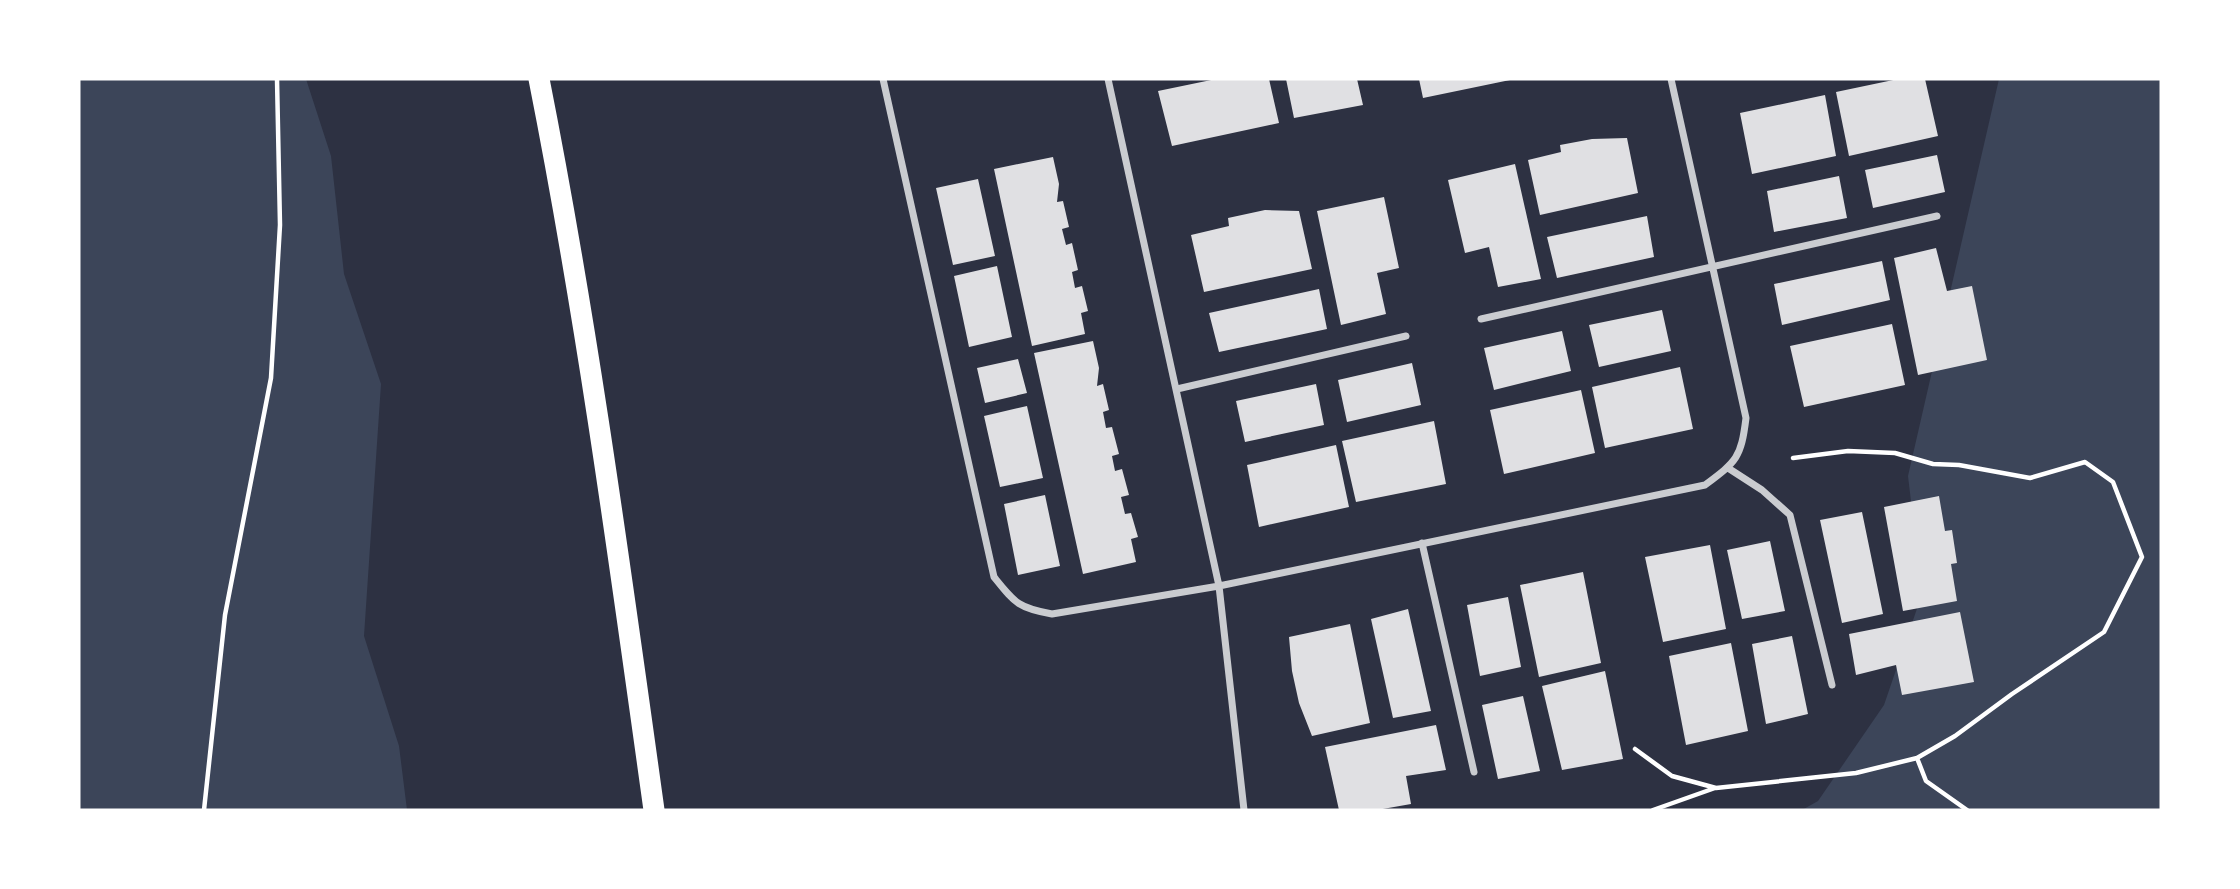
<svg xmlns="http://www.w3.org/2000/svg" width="2240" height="889" font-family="Poppins,sans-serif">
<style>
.green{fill:#3c4559}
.building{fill:#e0e0e3}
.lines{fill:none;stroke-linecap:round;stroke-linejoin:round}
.path{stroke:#fff;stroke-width:4.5}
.minor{stroke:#caccd0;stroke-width:7}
.motorway{stroke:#fff;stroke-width:21}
</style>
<rect width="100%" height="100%" fill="#2d3142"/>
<!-- green -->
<path class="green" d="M79 79H306L331 156 344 274 381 384 364 636 399 746 407 810H79Z
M1999 79H2161V810H1802L1818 801 1884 705 1922 594 1908 476Z"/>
<!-- building -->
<path class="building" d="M1216 79H1269L1279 123 1172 146 1158 91Z
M1286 79H1357L1363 105 1294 118Z
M1419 79H1510V80L1423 98Z
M1898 79H1925L1938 136 1849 156 1836 92Z
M1825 95 1836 156 1752 174 1740 113Z
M1627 138 1638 193 1540 215 1528 160 1561 152 1560 145 1592 139Z
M1937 155 1945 192 1873 208 1865 170Z
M1053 157 1059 184 1057 202 1063 201 1069 227 1062 229 1066 245 1072 243 1078 270 1072 272 1075 288 1082 286 1088 311 1081 313 1085 334 1032 346 994 169Z
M1515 164 1541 279 1498 287 1489 247 1465 253 1448 180Z
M1839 176 1847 218 1774 232 1767 191Z
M978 179 995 256 953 265 936 188Z
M1384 197 1399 268 1377 273 1386 314 1341 325 1317 211Z
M1265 210 1299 211 1312 269 1204 292 1191 235 1229 226 1228 218Z
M1647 216 1654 257 1557 278 1547 237Z
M1936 248 1947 291 1972 286 1987 360 1918 375 1894 258Z
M1882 261 1890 300 1782 325 1774 284Z
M997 266 1012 337 969 347 954 276Z
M1319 289 1327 329 1219 352 1209 313Z
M1662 310 1671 351 1599 367 1589 325Z
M1892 324 1905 385 1804 407 1790 346Z
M1562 331 1571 371 1494 390 1484 348Z
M1093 341 1099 368 1097 386 1103 384 1109 410 1103 412 1106 428 1112 427 1119 454 1112 456 1115 471 1122 469 1129 495 1121 497 1125 514 1131 513 1138 537 1131 539 1136 562 1083 574 1034 353Z
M1018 359 1027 393 985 403 977 368Z
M1412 363 1421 405 1347 422 1338 380Z
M1680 367 1693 429 1605 448 1592 387Z
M1316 384 1324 425 1245 442 1236 401Z
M1581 390 1595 453 1504 474 1490 410Z
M1027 406 1043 478 1000 487 984 416Z
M1434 421 1446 484 1356 502 1342 441Z
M1336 445 1349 507 1259 527 1247 465Z
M1045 495 1060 566 1018 575 1004 504Z
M1939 496 1945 531 1952 530 1957 563 1951 564 1957 601 1903 611 1884 507Z
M1862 512 1883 614 1842 623 1820 520Z
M1770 541 1785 611 1742 619 1727 550Z
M1710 545 1726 629 1663 642 1645 557Z
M1583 572 1601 663 1539 677 1520 585Z
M1508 597 1521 667 1480 676 1467 605Z
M1408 609 1431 711 1393 718 1371 619Z
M1960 612 1974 682 1902 695 1896 665 1856 675 1849 634Z
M1350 624 1370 723 1312 736 1299 703 1292 671 1289 637Z
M1792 636 1808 714 1766 724 1752 644Z
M1731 643 1748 731 1686 745 1669 656Z
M1605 671 1623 759 1562 770 1542 686Z
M1523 696 1540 771 1498 779 1482 705Z
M1436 725 1446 770 1406 776 1411 804 1377 810H1339L1325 747Z"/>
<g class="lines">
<!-- path -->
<path class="path" d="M1635 749 1672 776 1716 788 1856 773 1917 758 1955 736 2012 694 2104 632 2142 557 2113 482 2085 462 2030 478 1959 465 1933 464 1895 453 1848 451 1793 458
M1917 758 1926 781 1967 810
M204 810 225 615 271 378 280 225 277 79
M1653 810 1715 788"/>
<!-- minor -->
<path class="minor" d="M883 79 994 577C1015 603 1018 608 1052 614L1219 586 1705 485C1737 461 1741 458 1746 418L1671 79
M1108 79 1219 586 1244 810
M1481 319 1937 216
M1177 389 1406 336
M1728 468 1762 490 1790 515 1832 685
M1422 543 1474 772"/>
<!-- motorway -->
<path class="motorway" d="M539 79C587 321 620 566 654 810"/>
</g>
<!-- border -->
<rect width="2240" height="889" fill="none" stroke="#ffffff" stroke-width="161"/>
</svg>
